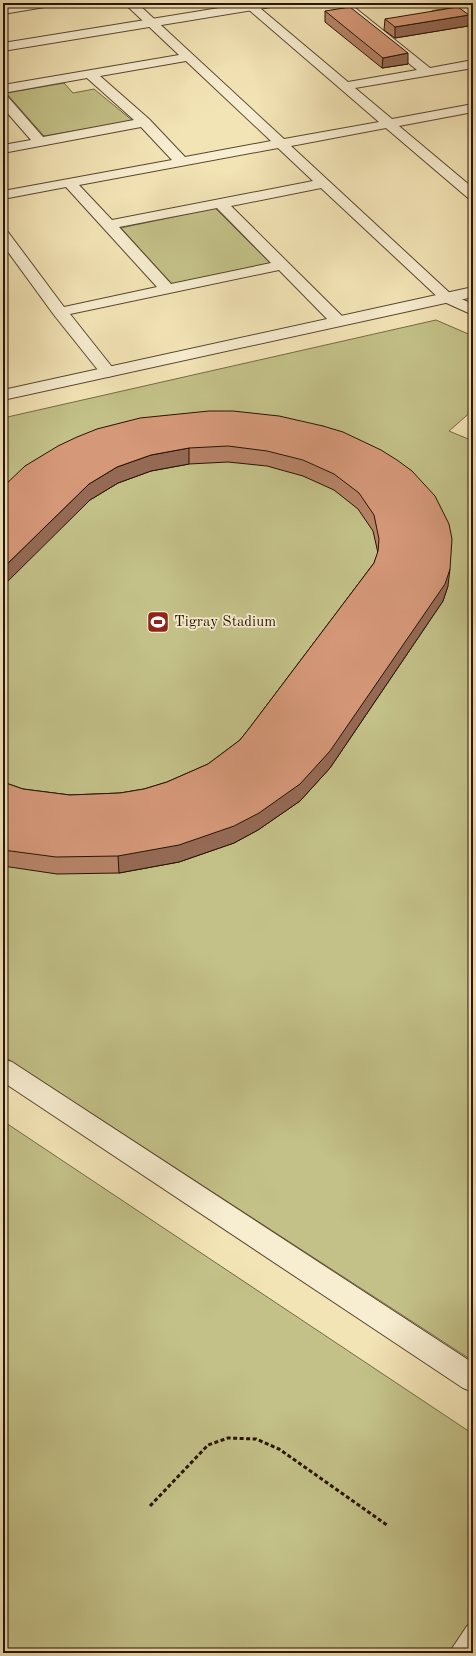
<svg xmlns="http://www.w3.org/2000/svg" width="476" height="1656" font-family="'Old Standard TT',serif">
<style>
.green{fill:#c3c188;stroke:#756a44}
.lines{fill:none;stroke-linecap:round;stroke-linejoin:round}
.service-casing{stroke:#5a472e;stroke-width:2}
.minor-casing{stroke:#5a472e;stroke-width:2}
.tertiary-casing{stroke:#5a472e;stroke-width:2}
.path{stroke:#271300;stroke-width:3;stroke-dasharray:4 2.5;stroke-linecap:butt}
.service{fill:#f7edd0;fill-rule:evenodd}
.minor{fill:#f7edd0;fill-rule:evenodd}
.tertiary{fill:#f7edd0;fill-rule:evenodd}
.wall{fill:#b78368;stroke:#271300}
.shaded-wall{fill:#956a55;stroke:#271300}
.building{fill:#d59879;stroke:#271300}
.labels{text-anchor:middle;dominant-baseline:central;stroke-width:3.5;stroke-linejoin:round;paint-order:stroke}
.poi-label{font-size:15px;fill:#271300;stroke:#f7edd0;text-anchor:start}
</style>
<rect width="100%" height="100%" fill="#f3e4b6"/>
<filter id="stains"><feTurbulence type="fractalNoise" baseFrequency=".005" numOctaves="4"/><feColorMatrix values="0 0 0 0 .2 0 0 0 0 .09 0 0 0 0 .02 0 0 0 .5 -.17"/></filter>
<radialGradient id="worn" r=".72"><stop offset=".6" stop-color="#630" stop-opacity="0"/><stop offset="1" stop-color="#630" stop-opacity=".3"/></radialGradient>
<!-- green -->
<path class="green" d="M64 83 73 93 94 89 133 121 44 136 6 93Z
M215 208 270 263 172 284 121 228Z
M436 320 473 336V410L449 431 473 441V1361L3 1056V418Z
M3 1121 473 1434V1653H3Z"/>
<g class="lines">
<!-- service casing -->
<g class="service-casing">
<path id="service" d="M473 1623V1647L469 1653H449L467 1626Z"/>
</g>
<!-- minor casing -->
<g class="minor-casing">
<path id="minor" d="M24 3H51L45 7 3 14V6Z
M124 3H137L284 139 379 122 241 3H254L348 82 417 70 336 3H349L430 68 473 60V68L355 88 392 119 473 104V112L399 126 473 188V199L468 198 386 128 291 146 452 295 473 304V315L442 301 321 188 231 206 344 318 346 321 344 324H332L279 270 70 314 116 372 114 375 108 377 102 375 54 315 3 245V231L8 232 64 307 157 287 66 187 3 199V191L172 160 141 127 3 153V145L31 140 3 108V96L8 97 43 137 134 120 87 78 3 93V85L179 55ZM186 61 271 141 185 157 149 119 100 76ZM278 148 313 181 112 220 79 185ZM217 208 271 263 171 284 119 227Z
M473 5V13L433 19 427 15 433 11Z
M3 1059 12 1062 473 1363V1392L463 1388 3 1082Z"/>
</g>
<!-- tertiary casing -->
<g class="tertiary-casing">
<path id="tertiary" d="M250 3H277L271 7 3 51V43Z
M473 287V297L3 400V390Z"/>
</g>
<!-- path -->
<path class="path" d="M150 1506 208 1445 228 1438 256 1439 279 1449 387 1525"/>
<!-- service -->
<use href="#service" class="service"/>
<!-- minor -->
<use href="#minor" class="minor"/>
<!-- tertiary -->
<use href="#tertiary" class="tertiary"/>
</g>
<!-- wall -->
<path class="wall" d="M325 11 408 64 382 68 325 22Z
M385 19 468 26 395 38 384 30Z
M323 426 448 586 443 601 330 768 300 801 258 830 234 843 179 862 119 873 57 874 3 866V782L23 789 70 795 120 793 144 789 167 782 208 764 240 740 251 726 374 563 378 553 373 531 358 509 334 490 303 476 267 466 228 462 189 464 151 471 118 483 90 500 25 466Z"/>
<!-- shaded-wall -->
<path class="shaded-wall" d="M469 15 468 26 395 38V27Z
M408 53V64L382 68 383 58Z
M189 448V464L151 471 118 483 90 500 3 586V568L89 484 117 467 151 455Z
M450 569 448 586 443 601 330 768 300 801 258 830 234 843 179 862 119 873 118 856Z"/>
<!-- building -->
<path class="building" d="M350 7 408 53 383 58 325 11Z
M458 7 469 15 395 27 385 19Z
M209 411H233L279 416 323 426 343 432 381 450 397 460 412 471 435 496 449 524 452 539 450 569 445 584 330 751 300 784 259 813 234 826 179 845 118 856 56 857 3 850V782L23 789 70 795 120 793 144 789 167 782 208 764 240 740 251 726 374 563 378 551 379 539 374 515 359 493 334 474 303 460 267 451 228 446 189 448 151 455 117 467 89 484 3 568V487L25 466 58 446 77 437 97 429 140 418Z"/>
<!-- icons -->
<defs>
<g id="stadium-square" transform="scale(1.15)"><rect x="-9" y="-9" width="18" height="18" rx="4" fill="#8f2418" stroke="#f7edd0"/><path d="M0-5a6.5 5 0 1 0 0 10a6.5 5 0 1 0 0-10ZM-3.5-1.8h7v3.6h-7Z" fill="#fff"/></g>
</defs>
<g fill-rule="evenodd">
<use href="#stadium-square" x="158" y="622"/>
</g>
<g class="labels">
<!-- poi labels -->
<g class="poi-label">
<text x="174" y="622">Tigray Stadium</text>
</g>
</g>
<!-- margin -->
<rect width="476" height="1656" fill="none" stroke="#f3e4b6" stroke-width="16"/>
<rect x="4" y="4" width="468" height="1648" fill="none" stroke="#271300" stroke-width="2"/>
<rect x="8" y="8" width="460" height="1640" fill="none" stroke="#271300"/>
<rect width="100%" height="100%" filter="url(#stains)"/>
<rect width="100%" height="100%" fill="url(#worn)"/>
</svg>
